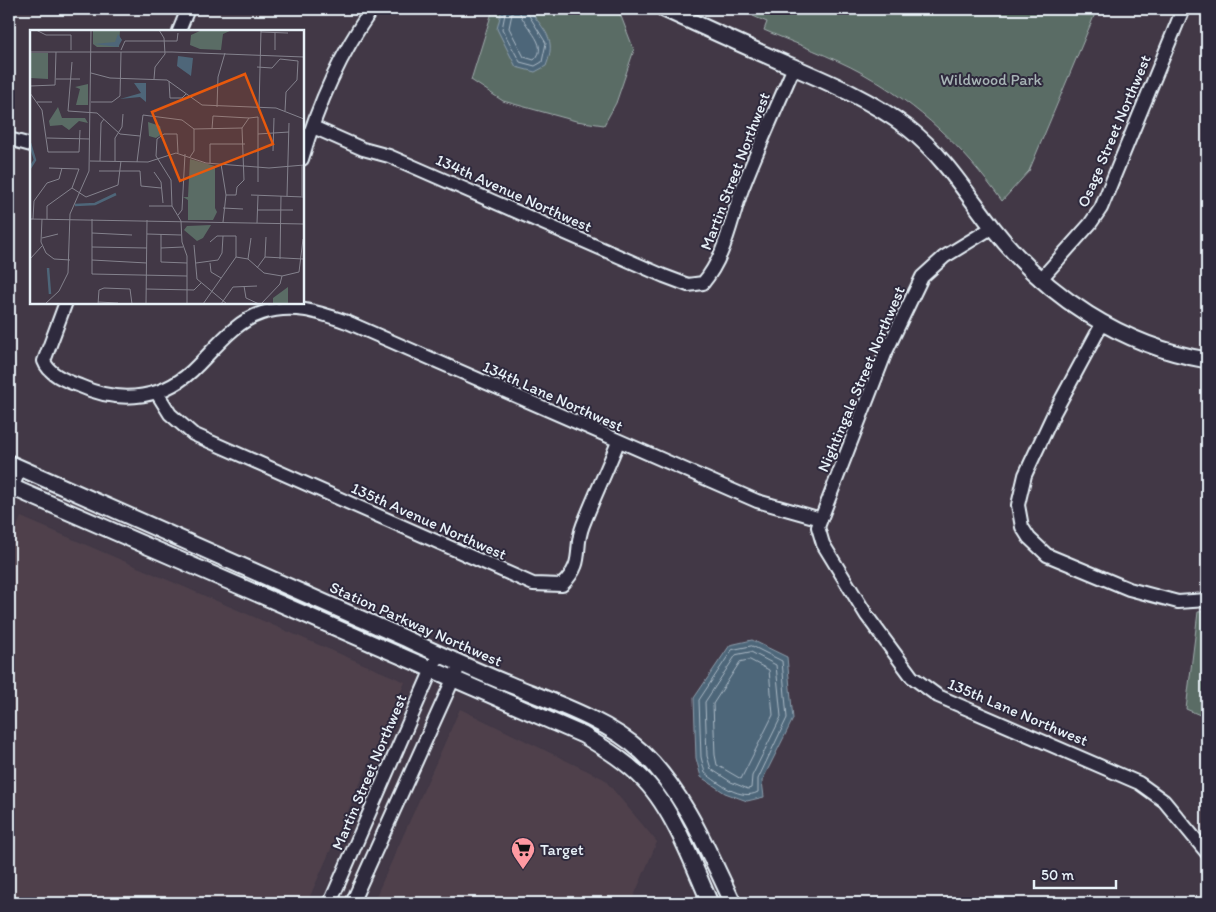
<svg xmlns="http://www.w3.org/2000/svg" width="1216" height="912" font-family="Itim,sans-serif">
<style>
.built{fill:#4f414c}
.green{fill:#5a6c65;stroke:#a1aeae}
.water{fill:#4e6679;stroke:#8c9eac}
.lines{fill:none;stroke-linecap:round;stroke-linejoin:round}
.shore{stroke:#aab9c5;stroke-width:1}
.minor-casing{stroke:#e8f1f8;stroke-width:16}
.tertiary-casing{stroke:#e8f1f8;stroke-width:19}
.minor{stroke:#2f2a3d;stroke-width:12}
.tertiary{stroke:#2f2a3d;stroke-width:15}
.labels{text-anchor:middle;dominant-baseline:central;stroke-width:4;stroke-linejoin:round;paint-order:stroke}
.park-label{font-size:16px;fill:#a8b5b6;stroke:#2f2a3d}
.street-label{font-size:16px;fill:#e8f1f8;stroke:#2f2a3d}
.poi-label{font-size:16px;fill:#e8f1f8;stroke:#2f2a3d;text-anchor:start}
.inset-river{fill:none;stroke:#4e6679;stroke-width:2.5}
.inset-road{fill:none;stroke:#84828d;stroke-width:1}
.view{fill:#e8590c;fill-opacity:0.15;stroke:#e8590c;stroke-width:2.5}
.inset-edge{fill:none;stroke:#e8f1f8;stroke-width:2.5}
</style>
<rect width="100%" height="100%" fill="#423846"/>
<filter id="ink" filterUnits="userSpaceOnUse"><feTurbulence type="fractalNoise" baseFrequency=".02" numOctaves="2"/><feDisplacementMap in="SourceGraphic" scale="10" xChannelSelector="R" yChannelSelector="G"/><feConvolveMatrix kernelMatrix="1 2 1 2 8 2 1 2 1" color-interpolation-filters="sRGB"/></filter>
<g filter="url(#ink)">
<!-- built -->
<path class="built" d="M21 517 405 682 307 903H9V546Z
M460 709 604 779 657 842 631 903H373Z"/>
<!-- green -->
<path class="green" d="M493 9H612L619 11 634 50 616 103 604 125 576 121 503 101 471 80Z
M754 9H1097L1029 171 1002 201C963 147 920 106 862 73 831 56 796 44 764 30L767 22 753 16Z
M1207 611V718L1186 709 1198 612Z"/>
<!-- water -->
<path class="water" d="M502 9H529C545 32 557 38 546 66L535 72 516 67 497 29Z
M752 640 787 657 793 719 762 781 764 797 747 801 725 793 701 777 696 758 694 698 730 645Z"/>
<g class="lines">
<!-- shore -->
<path class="shore" d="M506 9 502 29 520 62 535 66 542 62 546 43 525 9
M513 9 509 28 524 57 534 60C552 44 520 25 519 9
M752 646 782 661 787 718 758 779V792C741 801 719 784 705 773L701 757 699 700 732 650Z
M751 652 776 665 781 717 752 776 751 788 748 789 731 782 711 769 707 756 705 702 736 655Z
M750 660 769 670 773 715 741 779 717 765 715 755 713 704 740 662Z"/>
<!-- minor casing -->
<g class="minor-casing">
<path id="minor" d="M179 31 188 9
M313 127 363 149 389 156 664 276 688 285 703 283C725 257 730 223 741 192 757 150 776 109 794 67
M9 139 31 145
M302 159C317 107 341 53 372 9
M993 227 944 257 922 277 885 354 821 519 818 527 823 544 867 616 912 677 938 696 1139 783 1164 801 1207 853
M1040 280 1090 224 1101 208 1183 9
M66 302 44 361C49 375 67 381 80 386 122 405 166 399 198 365 217 346 236 321 262 313 293 303 318 312 347 322L757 501 821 519
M1102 324 1054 413 1025 475 1018 505 1022 527 1029 538 1047 555 1129 589 1178 602 1207 600
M157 393 170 414 193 434 533 584 562 585C586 561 573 550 583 525 594 497 607 470 618 442
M9 495 20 469
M330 903 436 660
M352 903 460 664"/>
</g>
<!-- tertiary casing -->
<g class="tertiary-casing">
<path id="tertiary" d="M664 9C706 28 749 48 791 66 833 84 872 101 908 128 944 156 966 193 993 228 1046 296 1122 346 1207 360
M9 463 400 636C437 653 473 670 511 685 553 702 609 721 642 752 684 792 708 851 733 903
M9 486 583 735C606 749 627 762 645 781 673 810 694 866 710 903"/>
</g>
<!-- minor -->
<use href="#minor" class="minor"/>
<!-- tertiary -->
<use href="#tertiary" class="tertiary"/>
</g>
</g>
<!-- icons -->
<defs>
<g id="supermarket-pin" transform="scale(1.25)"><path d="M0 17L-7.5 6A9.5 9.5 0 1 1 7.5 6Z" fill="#ff9aa2" stroke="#2f2a3d"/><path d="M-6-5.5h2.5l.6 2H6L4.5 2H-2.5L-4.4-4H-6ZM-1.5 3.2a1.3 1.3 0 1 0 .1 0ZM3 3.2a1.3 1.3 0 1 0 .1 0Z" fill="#111"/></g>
</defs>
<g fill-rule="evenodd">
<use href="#supermarket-pin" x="523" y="849"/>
</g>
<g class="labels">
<!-- park labels -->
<g class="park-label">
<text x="991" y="79">Wildwood Park</text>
</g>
<!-- street labels -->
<g class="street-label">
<text transform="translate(1114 131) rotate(-67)">Osage Street Northwest</text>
<text transform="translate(735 171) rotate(-69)">Martin Street Northwest</text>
<text transform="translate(514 193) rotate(24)">134th Avenue Northwest</text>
<text transform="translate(861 379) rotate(-67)">Nightingale Street Northwest</text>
<text transform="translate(553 396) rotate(24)">134th Lane Northwest</text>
<text transform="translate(429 521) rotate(24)">135th Avenue Northwest</text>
<text transform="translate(416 624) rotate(24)">Station Parkway Northwest</text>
<text transform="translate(1018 712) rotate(23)">135th Lane Northwest</text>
<text transform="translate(369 772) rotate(-67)">Martin Street Northwest</text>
</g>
<!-- poi labels -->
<g class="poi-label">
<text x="540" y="849">Target</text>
</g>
</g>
<!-- overview -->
<g transform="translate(30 30)">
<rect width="274" height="274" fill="#423846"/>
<path d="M63 0H90L89 17H67L63 14ZM172 0H202L193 4 191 20 170 19 160 15 161 5ZM0 23H18V49L0 48ZM58 54V75H46L50 59 45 57ZM28 77 32 88H55L58 93 49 91 39 100 32 95 20 96 19 91ZM118 92 130 96 132 104 126 108 119 106ZM160 129 185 136V178L187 182 183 190H158V170L153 167H158ZM181 195 173 208 167 211 154 200 157 196ZM258 257V274H243V268Z" fill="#5a6c65"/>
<path d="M88 4 92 10 88 17 64 14 85 12ZM148 26 163 28 161 46 147 36ZM104 53H116V72L110 67 90 69 111 63Z" fill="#4e6679"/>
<path class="inset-river" d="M0 113 5 130 0 138M45 175 65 174 86 164M18 238 20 264"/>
<path class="inset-road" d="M6 0 16 5H41V20M231 2 258 3M91 20 95 11H147L148 3M245 20V2M0 22H142L274 27M42 32 38 81 67 83 90 104 110 106M227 37 242 38 250 29 268 31 267 50 256 62 255 81M61 43 80 48 137 50 172 75 246 78 274 89M26 49H50M124 49 125 37 135 24 134 8 129 0M139 51 140 68H152L156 64M0 56 25 55 26 22M0 63 12 80 18 122H49L50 100M7 72H22M61 72H82L90 66 91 22M187 77 188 47 195 23M229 78 231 0M219 88 228 87V152M164 99 212 98M182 99 183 86 219 88M228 104 259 102M17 108 60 109M243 121 244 88M148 123 147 104H134L127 109 126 126 141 150 142 176 151 191 152 212 157 226V274M160 127 164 121V99M60 131 118 132 146 123 176 133 239 138 274 135M70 131 71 93 74 89M85 131V108L92 97 93 84M107 132 113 85 152 90 164 99M180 133V114H215M191 134 196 165 193 192M69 141H110L111 156 131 158M124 142 131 152 133 173M42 158 56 167 88 155 91 131M196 165H206L207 157 214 150 212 98 219 88M221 165 274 167M257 166 259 93M272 166V135M119 176H142M193 178 213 179M227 180H263M148 185 152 180 155 124M0 189 274 194M3 189 4 171 17 153 29 149 32 138M12 189 11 212 16 223 24 229 40 230M17 189V176L42 158 49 139 19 138M62 189V244L157 246M227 193 228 166M62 203 102 205M117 204 151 205M131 204V232L157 233M12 208 28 204M164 215 167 249 197 274M62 217 117 218M131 218 153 217M206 227 218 229 234 243 252 246 269 242 273 209M235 227 273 229M0 229 12 216M218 229 221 208M250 229 251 166M62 230 117 233M166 233 188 230 192 223 193 206M180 233 181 242 191 248M227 238 235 227 236 207M214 256 216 268 229 274M116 259 164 260 171 253M68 272 88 273M15 274 29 261 38 243 40 184 59 141 61 0M68 274 69 260 74 258 100 259 102 274M116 274 117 190M173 274 206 227V206H187L180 212M191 274 203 257 227 256M231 274 250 254 252 246"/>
<path class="view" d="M215 44 243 114 150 151 122 82Z"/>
<rect width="274" height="274" class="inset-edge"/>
</g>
<!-- margin -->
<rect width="1216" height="912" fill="none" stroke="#2f2a3d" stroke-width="30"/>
<rect x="15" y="15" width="1186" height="882" fill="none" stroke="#e8f1f8" stroke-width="2" filter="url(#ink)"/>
<!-- scale -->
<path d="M1034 880v8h82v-8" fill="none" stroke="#e8f1f8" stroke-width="2.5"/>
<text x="1041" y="880" font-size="15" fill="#e8f1f8" stroke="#2f2a3d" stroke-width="4" paint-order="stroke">50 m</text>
</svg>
